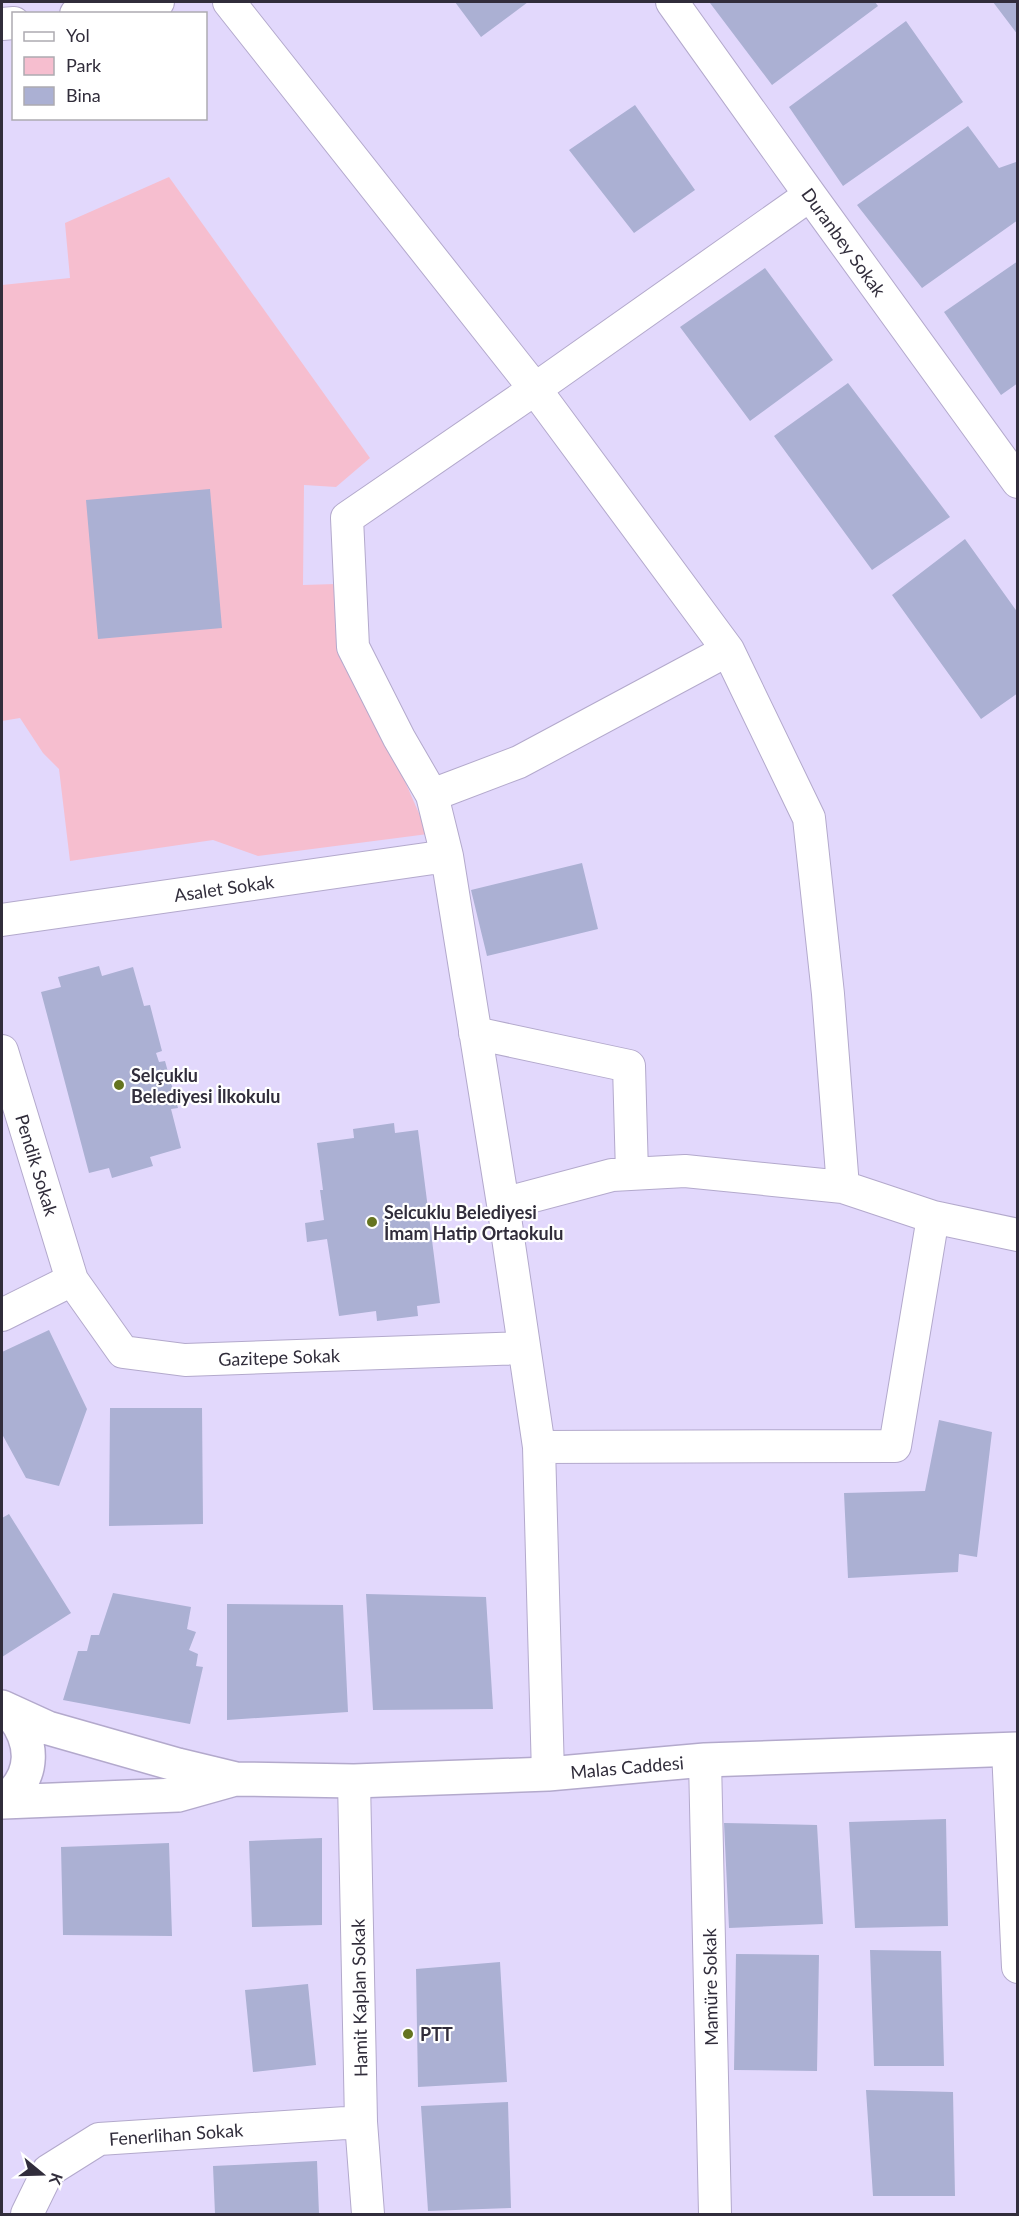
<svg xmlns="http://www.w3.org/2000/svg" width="1019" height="2216" font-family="Lato,sans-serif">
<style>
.green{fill:#f6becf}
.building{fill:#abb0d3}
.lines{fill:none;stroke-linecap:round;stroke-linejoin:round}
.minor-casing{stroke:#b3a9cc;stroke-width:34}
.tertiary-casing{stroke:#b3a9cc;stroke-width:36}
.minor{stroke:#fff;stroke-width:32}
.tertiary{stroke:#fff;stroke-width:33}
.poi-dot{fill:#657420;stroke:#fff;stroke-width:2}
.labels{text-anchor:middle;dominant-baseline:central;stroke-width:4.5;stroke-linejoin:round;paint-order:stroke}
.street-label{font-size:18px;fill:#312d3b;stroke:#fff}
.poi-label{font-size:18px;font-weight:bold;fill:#312d3b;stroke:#fff;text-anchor:start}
</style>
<rect width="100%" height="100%" fill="#e2d8fc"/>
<!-- green -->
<path class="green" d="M169 177 370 458 336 487 304 485 303 585 336 584 343 665 376 715 428 834 258 856 213 840 70 861 59 769 43 753 20 718 2 721V285L70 278 65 223Z"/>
<!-- building -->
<path class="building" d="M455 2H528L481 37Z
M712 2H875L878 6 772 85 710 3Z
M993 2H1018V35Z
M906 21 963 102 843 186 789 107Z
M635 105 695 190 634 233 569 150Z
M968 126 999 168 1016 162 1018 164V220L922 288 857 205Z
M1018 261V383L1001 395 944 312Z
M765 268 833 360 750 421 680 327Z
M848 383 950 517 872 570 774 436Z
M210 489 222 628 98 639 86 500Z
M965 539 1018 613V693L981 719 892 595Z
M582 863 598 929 487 956 471 890Z
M99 966 102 976 133 967 144 1006 150 1005 162 1051 156 1053 159 1062 165 1061 178 1108 171 1109 181 1148 150 1157 153 1166 112 1178 109 1168 89 1173 41 992 61 987 58 977Z
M394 1123 395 1133 418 1130 440 1303 417 1306 418 1316 377 1321 376 1311 339 1316 327 1239 307 1242 305 1223 324 1220 320 1190H323L317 1143 354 1138 353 1129Z
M49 1330 87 1409 59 1486 26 1478 2 1434V1352Z
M110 1408H202L203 1524 109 1526Z
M939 1420 992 1432 977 1557 959 1554 958 1572 848 1578 844 1493 925 1491Z
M9 1514 71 1613 2 1657V1518Z
M113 1593 191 1607 187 1629 196 1632 189 1650 198 1654 196 1666 203 1667 190 1724 63 1700 78 1651H87L91 1635H99Z
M366 1594 486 1597 493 1709 373 1710Z
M227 1604 343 1605 348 1712 227 1720Z
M946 1819 948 1926 855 1928 849 1822Z
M724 1823 817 1825 823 1924 729 1928Z
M322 1838V1925L252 1927 249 1841Z
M169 1843 172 1936 63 1935 61 1847Z
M870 1950 941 1951 944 2066H874Z
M736 1954 819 1955 817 2071 734 2070Z
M500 1962 507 2082 418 2087 416 1969Z
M308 1984 316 2065 253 2072 245 1990Z
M866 2090 953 2092 955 2196H873Z
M508 2102 511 2208 428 2211 421 2106Z
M317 2161 319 2214H215L213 2166Z"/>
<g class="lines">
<!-- minor casing -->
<g class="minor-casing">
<path id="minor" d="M229 2 535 389 728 650 809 818 828 994 843 1187
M672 2 810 195 1018 482
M76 14 158 2
M2 24 14 23
M432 795 519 762 728 650
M2 920 447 856
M475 1033 629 1066 632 1173
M2 1051 72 1280 123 1352 185 1360 524 1348
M503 1204 612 1175 685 1171 843 1187 933 1217 1018 1235
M2 1315 72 1280
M539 1447 895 1446 933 1217
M1008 1750 1018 1967
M705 1760 715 2214
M548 1774 539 1447 503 1204 447 856 432 795 399 738 353 647 347 518 535 389 810 195
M354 1781 361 2122 368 2214
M27 2214 48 2171 99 2139 361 2122"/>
</g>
<!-- tertiary casing -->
<g class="tertiary-casing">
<path id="tertiary" d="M2 1707 48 1728 178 1765 236 1779 354 1781 548 1774 705 1760 1018 1749
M2 1802C37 1777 35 1740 8 1710
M3 1802 178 1795 235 1779"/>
</g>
<!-- minor -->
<use href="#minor" class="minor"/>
<!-- tertiary -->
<use href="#tertiary" class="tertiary"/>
</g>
<!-- markers -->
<g class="poi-dot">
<circle cx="119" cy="1085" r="6"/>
<circle cx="372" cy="1222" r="6"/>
<circle cx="408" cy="2034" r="6"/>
</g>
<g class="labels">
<!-- street labels -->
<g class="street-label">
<text transform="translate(844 242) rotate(54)">Duranbey Sokak</text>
<text transform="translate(224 888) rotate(-8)">Asalet Sokak</text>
<text transform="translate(37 1165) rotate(73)">Pendik Sokak</text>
<text transform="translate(279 1357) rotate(-2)">Gazitepe Sokak</text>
<text transform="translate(627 1767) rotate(-5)">Malas Caddesi</text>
<text transform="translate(710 1987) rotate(-91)">Mamüre Sokak</text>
<text transform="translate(359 1998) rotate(-91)">Hamit Kaplan Sokak</text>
<text transform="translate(176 2134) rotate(-4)">Fenerlihan Sokak</text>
</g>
<!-- poi labels -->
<g class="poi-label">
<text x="131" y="1075">Selçuklu<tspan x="131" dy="21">Belediyesi İlkokulu</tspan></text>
<text x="384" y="1212">Selcuklu Belediyesi<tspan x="384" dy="21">İmam Hatip Ortaokulu</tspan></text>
<text x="420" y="2034">PTT</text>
</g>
</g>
<!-- border -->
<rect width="1019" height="2216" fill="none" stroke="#312d3b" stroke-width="6"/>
<!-- legend -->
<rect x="12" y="12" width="195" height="108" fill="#ffffff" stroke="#adabb1" stroke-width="1.5"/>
<rect x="24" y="32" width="30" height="9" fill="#ffffff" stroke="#adabb1" stroke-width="1.5"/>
<text x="66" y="42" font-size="18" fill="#312d3b">Yol</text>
<rect x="24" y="57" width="30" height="18" fill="#f6becf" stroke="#adabb1" stroke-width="1.5"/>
<text x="66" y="72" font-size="18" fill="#312d3b">Park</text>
<rect x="24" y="87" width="30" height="18" fill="#abb0d3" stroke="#adabb1" stroke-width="1.5"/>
<text x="66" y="102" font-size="18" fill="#312d3b">Bina</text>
<!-- north arrow -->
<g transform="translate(42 2174) rotate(109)" stroke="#ffffff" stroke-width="4.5" paint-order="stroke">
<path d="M0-4.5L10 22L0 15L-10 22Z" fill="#312d3b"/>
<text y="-9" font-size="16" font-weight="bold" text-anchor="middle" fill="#312d3b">K</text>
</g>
</svg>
